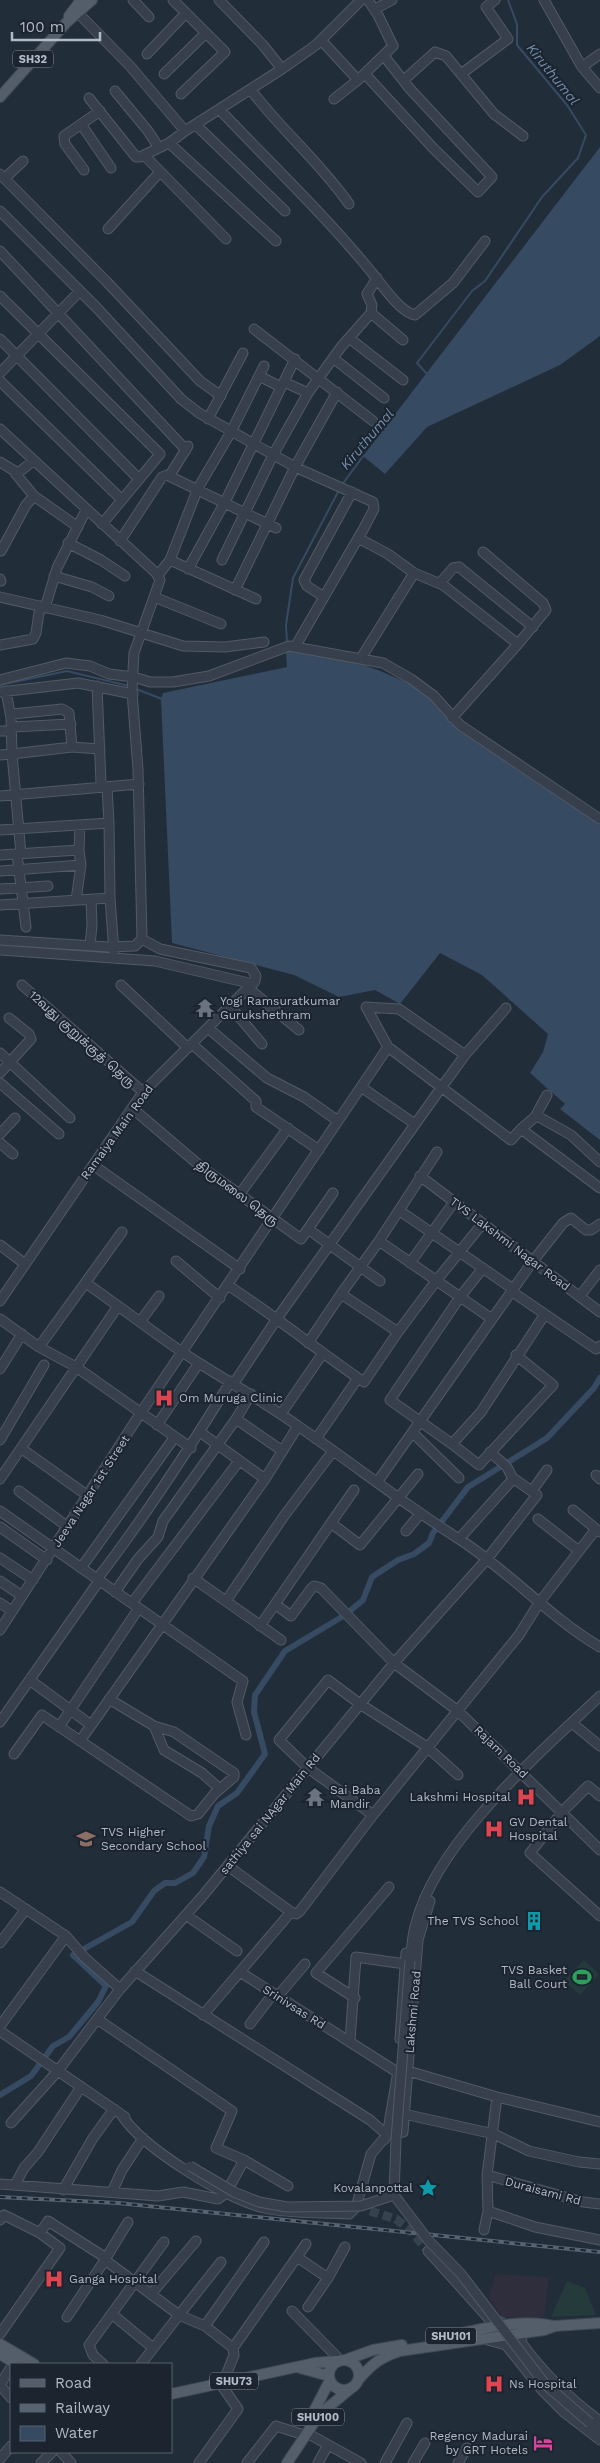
<svg xmlns="http://www.w3.org/2000/svg" width="600" height="2463" font-family="'Work Sans','Noto Sans Tamil',sans-serif">
<style>
.medical{fill:#2f2e3c}
.green{fill:#243a3b}
.water{fill:#364a62}
.lines{fill:none;stroke-linecap:round;stroke-linejoin:round}
.stream{stroke:#364a62;stroke-width:2}
.canal{stroke:#364a62;stroke-width:6}
.minor-tunnel{stroke:#37424f;stroke-width:9;stroke-dasharray:9 4.5;stroke-linecap:butt}
.minor-casing{stroke:#515a65;stroke-width:11}
.major-casing{stroke:#3f4854;stroke-width:12}
.minor{stroke:#363f4b;stroke-width:9}
.major{stroke:#545e6b;stroke-width:10}
.rail-casing{stroke:#586372;stroke-width:4}
.rail{stroke:#1b242f;stroke-width:2;stroke-dasharray:5.5;stroke-linecap:butt}
.minor-bridge-casing{stroke:#515a65;stroke-width:11;stroke-linecap:butt}
.minor-bridge{stroke:#363f4b;stroke-width:9}
.labels{text-anchor:middle;dominant-baseline:central;stroke-width:4;stroke-linejoin:round;paint-order:stroke}
.shield{fill:#1b242f;stroke:#848d99;stroke-width:1}
.shield-label{font-size:11px;font-weight:bold;fill:#b1bac7}
.poi-label{font-size:12px;fill:#b1bac7;stroke:#1b242f;text-anchor:start}
.street-label{font-size:12px;fill:#b1bac7;stroke:#1b242f}
.water-label{font-size:14px;font-style:italic;fill:#718caa;stroke:#1b242f}
</style>
<rect width="100%" height="100%" fill="#222d3a"/>
<!-- medical -->
<path class="medical" d="M495 2274 549 2277 544 2317H502L489 2299Z"/>
<!-- green -->
<path class="green" d="M584 1960 599 1974 580 1995 564 1981Z
M567 2281 585 2288 596 2315 551 2317Z"/>
<!-- water -->
<path class="water" d="M600 147V336L560 365 427 427 385 474 363 456Z
M286 651 337 656 378 670 424 690 457 727 600 823V1140L560 1109 565 1104 530 1073 543 1052 548 1034 482 975 440 953 400 1004 375 990 339 997 294 975 172 943 161 699 163 693 287 667Z"/>
<g class="lines">
<!-- stream -->
<path class="stream" d="M427 374 417 363 472 291 485 281 542 197 578 158 586 135 567 105 517 45V24L508 0
M341 486 364 455
M287 643 286 625 293 578 339 490
M0 685 67 671 129 686
M136 689 162 699"/>
<!-- canal -->
<path class="canal" d="M0 2095 31 2076 53 2046 69 2037 98 2002 106 1986 73 1955 132 1922 154 1891 165 1883H175L193 1873 204 1857 209 1826 218 1806 237 1793 265 1754 254 1712 255 1695 285 1651 345 1615 363 1600 372 1577 398 1560 414 1554 429 1543 433 1533 468 1487 547 1438 594 1388 600 1378"/>
<!-- minor-tunnel -->
<path class="minor-tunnel" d="M368 2185 366 2202 370 2211 396 2219 410 2230 428 2251"/>
<!-- minor casing -->
<g class="minor-casing">
<path id="minor" d="M133 0 149 17
M173 0 225 52 181 94
M544 0 582 67 600 54
M375 9 392 0
M78 13 130 66 185 131 282 69 262 44 219 0
M321 40 358 80
M147 54 186 13
M582 67 600 88
M282 69 316 45 361 0
M164 74 206 33
M365 74 433 148 478 192 492 177 410 89 384 56
M461 74 508 39 486 7 495 0
M404 80 435 52 446 56 494 114 523 136
M251 90C281 130 320 162 349 204
M115 91 148 131 159 148
M89 98 136 157H140L169 143 185 131
M334 99 358 80 393 46 378 15 368 0
M220 110C271 164 326 216 373 274 383 286 400 312 415 315L453 283 485 241
M81 124 111 168
M196 125 285 211
M169 143 276 241
M144 155 226 239
M84 170 65 144 64 136 100 111
M0 174 106 281 200 381 221 396
M5 178 23 161
M0 211 96 307 181 399 199 413 295 467 373 502 374 509 364 528 295 647
M108 229 159 173
M0 251 186 450
M0 296 160 454 102 524
M371 313 403 340
M254 329 373 421
M349 338 403 380
M0 339 139 479
M333 358 384 398
M0 373 79 292
M259 376 281 387
M0 381 122 500
M284 382 308 393
M208 419 243 353
M0 429 156 573 160 580 134 653 133 670 132 692 138 769 142 939 135 946 109 947 0 940
M0 462 18 473 33 461
M15 473 34 496
M170 475 188 446
M358 538 388 554 414 573 443 585 518 644
M120 541 162 477 167 475 276 528
M68 543 101 560 125 576
M1 551 26 505 34 496 78 527
M170 560 256 599
M222 560 273 455 308 393 341 347 371 313 372 305 367 294 377 278
M188 569 225 502 295 359
M158 575 170 560 198 488 231 432 264 366
M54 576 92 587 109 596
M0 579 1 581
M440 583 453 568 459 567 533 627
M235 590 295 467 337 392
M0 597 100 620 183 646 225 647 264 642
M154 597 221 624
M324 597 307 586 304 580 352 492
M45 608 57 568 86 510
M0 645 33 639 36 633 40 606
M361 658 414 573
M0 680 66 663 90 666 109 674 134 677 150 682H173L209 676 289 646 383 663 411 679 434 696 460 725 600 819
M97 686 101 783 107 787 109 823
M6 691 11 718
M0 692 78 683 133 694
M62 709 69 713 72 747 12 754 11 718 13 714Z
M452 718 518 644 546 610 543 603 483 552
M12 727 71 724
M0 731H12
M72 747 100 749
M0 755 12 754 21 854
M0 796 139 784
M0 830 109 823 110 898 0 905
M17 854 26 927
M0 855 79 850 80 825
M0 871 81 865 79 850
M0 889 48 886
M110 898 114 952
M76 900 81 865
M90 946 92 925 91 899
M0 950 155 961 253 984
M22 985 143 1092
M121 985 188 1048
M248 988 299 1030
M230 1006 262 1044
M208 1028 267 1078 304 1097 338 1121
M192 1044 256 1101V1107L319 1150
M0 1053 70 1118
M465 1055 506 1008
M0 1073 31 1039 29 1034 9 1018
M0 1083 59 1134
M361 1087 415 1124
M132 1108 199 1165 301 1239 333 1193
M535 1117 547 1095
M521 1129 535 1117H539L571 1135 600 1162
M0 1134 15 1118
M0 1143 13 1154
M93 1165 240 1269
M420 1176 600 1312
M239 1195 288 1128
M400 1211 513 1289
M308 1229 380 1281
M379 1241 492 1319
M0 1245 25 1264
M176 1261 220 1298
M410 1263 454 1202
M483 1268 460 1297 390 1400 452 1444 481 1412 545 1314
M86 1283 118 1306
M229 1286C273 1315 315 1348 358 1378L316 1439
M511 1291 596 1349 600 1346
M580 1296 600 1270
M0 1301 143 1092 255 981 256 976 251 968 160 949 142 939
M0 1319 39 1347 76 1367 191 1448
M140 1322 159 1296
M398 1332 436 1281 483 1223
M308 1343 341 1294
M39 1347 122 1232
M0 1369 22 1334
M358 1378 364 1382 398 1332 341 1294 379 1241 437 1152
M234 1383 278 1317 441 1088 465 1055 399 1009 366 1007 388 1047 511 1140 521 1129 600 1188
M281 1414 323 1353
M236 1419 281 1450
M157 1425 199 1363
M200 1432 265 1479
M413 1433 459 1478
M0 1440 44 1365
M452 1444 479 1465 553 1385 516 1355
M22 1449 88 1496
M596 1475 600 1479
M0 1479 118 1306C145 1325 171 1346 199 1363 232 1384 266 1403 298 1426 352 1463 404 1504 459 1539 509 1571 549 1617 600 1647
M378 1481 533 1261 563 1223 571 1218 586 1230H591L600 1224
M354 1490 331 1523 360 1545 418 1474
M19 1491 68 1527
M532 1491 547 1470
M573 1510 596 1529
M0 1511 243 1681 237 1702 246 1735
M538 1519 579 1551
M0 1527 47 1560
M406 1531 420 1514
M459 1539 513 1479 507 1467 490 1452
M0 1558 33 1580
M81 1568 174 1438
M193 1578 281 1640
M97 1579C146 1516 189 1449 231 1381
M0 1581 22 1596
M115 1592 138 1559 158 1537 163 1521 236 1419 251 1394
M226 1601 284 1516 333 1451
M0 1603 12 1611
M132 1603 239 1461
M275 1604 291 1616 311 1589 314 1586 321 1588 394 1663 458 1711 600 1850
M260 1626 331 1523
M0 1630 140 1414 388 1047
M31 1681 91 1725
M0 1722 99 1581
M572 1723 600 1746
M154 1726 164 1750 202 1773 220 1789
M59 1727 139 1608
M80 1741 265 1479 298 1426
M14 1754 42 1715 191 1816 198 1814 215 1793 234 1777V1773L174 1732 154 1726 109 1699
M600 1796 588 1786 563 1811 530 1853 600 1916
M373 1815 308 1768 279 1740 328 1680 360 1704 427 1747 458 1775
M228 1866 291 1912 296 1914 300 1911 373 1815 519 1635 539 1603 596 1529 600 1532
M0 1892 66 1936 84 1957 120 1989
M186 1915 237 1951
M0 1943 26 1909
M410 1961C412 1948 412 1935 416 1923 437 1841 539 1754 600 1696
M135 1971 370 2120 387 2135
M240 1972 397 2072
M277 1997 305 1964
M355 1998 316 1973 389 1887
M203 2015 291 1912
M97 2019 232 2111 216 2148 244 2160 288 2186
M250 2024 273 1994
M0 2026 66 1936
M0 2031 125 2117
M400 2039 406 1953
M350 2041 356 1957 405 1964
M408 2071 497 2097 600 2122
M121 2114C142 2148 226 2199 264 2208 291 2214 321 2212 349 2214L356 2207 371 2154 387 2135
M404 2114 494 2134 529 2151 579 2162 600 2164
M11 2123 57 2072 120 1989 201 1898 394 1663 487 1559 537 1495 513 1478
M389 2134 403 2132 418 1940 430 1901
M384 2140 388 2130 397 2077
M487 2175 583 2202 600 2204
M0 2184 158 2196 183 2192 218 2199 226 2193 244 2160
M15 2185 24 2168 38 2152 81 2087
M63 2190 93 2138 114 2109
M112 2192 122 2170 143 2138
M488 2211 535 2227 600 2240
M0 2220 4 2215 40 2233 48 2221 106 2258
M484 2230 488 2211 487 2175 497 2097
M428 2251 492 2322H501L520 2341
M297 2257 328 2278 345 2247
M106 2258 105 2260 179 2315 141 2364
M106 2258 128 2222
M151 2294 196 2241
M308 2307 328 2278
M292 2311 340 2360
M112 2314 153 2348
M67 2317 105 2260
M205 2326 179 2315 221 2262
M0 2334 60 2248 40 2233
M522 2337 520 2341C543 2373 568 2398 600 2421
M484 2339 506 2345 542 2390 565 2413 600 2440
M233 2348 205 2326 264 2242
M103 2364 93 2355 89 2345 164 2242
M223 2383 234 2355 233 2348 306 2244
M0 2385 11 2367
M0 2385 11 2398
M590 2423 600 2432
M307 2433 361 2463
M61 2452 71 2463
M0 2459 11 2446
M41 2463 52 2452
M199 2463 238 2409 220 2383
M247 2463 276 2426 301 2434
M318 2463 328 2445
M385 2463 407 2423
M413 2463 425 2443
M458 2463 467 2448"/>
</g>
<!-- major casing -->
<g class="major-casing">
<path id="major" d="M69 16 81 0
M0 97 67 22 92 0
M436 2338C474 2332 516 2317 554 2326
M0 2344 34 2364
M0 2354 16 2364
M348 2359 373 2350 402 2345
M329 2375a15 15 0 1 1 30 0a15 15 0 1 1-30 0Z
M300 2368 329 2376
M359 2379C372 2364 381 2357 400 2351L544 2330 555 2326 600 2323
M171 2394 315 2363 336 2361
M311 2417 330 2380
M287 2463 319 2415 349 2390"/>
</g>
<!-- minor -->
<use href="#minor" class="minor"/>
<!-- major -->
<use href="#major" class="major"/>
<!-- rail casing -->
<g class="rail-casing">
<path id="rail" d="M0 2197 118 2203 600 2252"/>
</g>
<!-- rail -->
<use href="#rail" class="rail"/>
<!-- minor-bridge casing -->
<g class="minor-bridge-casing">
<path id="minor-bridge" d="M410 1961 396 2139 394 2195 428 2240 461 2274 545 2384 590 2423
M190 2166 234 2192 259 2202 287 2207 361 2206 394 2195"/>
</g>
<!-- minor-bridge -->
<use href="#minor-bridge" class="minor-bridge"/>
</g>
<!-- icons -->
<defs>
<g id="temple-bare" transform="scale(1.5)"><path d="M0-6L5-2H3V0L6.5 2.5H4V6H1.5V3h-3V6H-4V2.5H-6.5L-3 0V-2H-5Z" fill="#6b7280" stroke="#1b242f" stroke-width="2.5" paint-order="stroke"/></g>
<g id="hospital-bare" transform="scale(1.5)"><path d="M-5-5h3v3.5h4V-5h3V5h-3V1.5h-4V5h-3Z" fill="#e0444e" stroke="#1b242f" stroke-width="2.5" paint-order="stroke"/></g>
<g id="school-bare" transform="scale(1.5)"><path d="M0-5L7-2L0 1L-7-2ZM-4 1L0 2.5L4 1V4Q0 6-4 4Z" fill="#8d6e63" stroke="#1b242f" stroke-width="2.5" paint-order="stroke"/></g>
<g id="building-bare" transform="scale(1.5)"><path d="M-4-6H4V6H1V3H-1V6H-4ZM-2.5-4.3h1.7v1.8h-1.7ZM.8-4.3h1.7v1.8H.8ZM-2.5-1h1.7V.8h-1.7ZM.8-1h1.7V.8H.8Z" fill="#0f9aa8" stroke="#1b242f" stroke-width="2.5" paint-order="stroke"/></g>
<g id="stadium-bare" transform="scale(1.5)"><path d="M0-5a6.5 5 0 1 0 0 10a6.5 5 0 1 0 0-10ZM-3.5-1.8h7v3.6h-7Z" fill="#2e9e5b" stroke="#1b242f" stroke-width="2.5" paint-order="stroke"/></g>
<g id="sight-bare" transform="scale(1.5)"><path d="M0-6L1.8-2.2L6-1.7L2.9 1.2L3.7 5.4L0 3.3L-3.7 5.4L-2.9 1.2L-6-1.7L-1.8-2.2Z" fill="#0f9aa8" stroke="#1b242f" stroke-width="2.5" paint-order="stroke"/></g>
<g id="hotel-bare" transform="scale(1.5)"><path d="M-6-4.5h1.5V1H6V5H4.5V3h-9V5H-6ZM-4 0a1.8 1.8 0 1 1 3.6 0ZM.5 0V-2.5h3Q6-2.5 6 0Z" fill="#d1479c" stroke="#1b242f" stroke-width="2.5" paint-order="stroke"/></g>
</defs>
<g fill-rule="evenodd">
<use href="#temple-bare" x="205" y="1008"/>
<use href="#hospital-bare" x="164" y="1398"/>
<use href="#temple-bare" x="315" y="1797"/>
<use href="#hospital-bare" x="526" y="1797"/>
<use href="#hospital-bare" x="494" y="1829"/>
<use href="#school-bare" x="86" y="1839"/>
<use href="#building-bare" x="534" y="1921"/>
<use href="#stadium-bare" x="582" y="1977"/>
<use href="#sight-bare" x="428" y="2188"/>
<use href="#hospital-bare" x="54" y="2279"/>
<use href="#hospital-bare" x="494" y="2384"/>
<use href="#hotel-bare" x="543" y="2443"/>
</g>
<g class="labels">
<!-- shield labels -->
<g class="shield">
<rect x="13" y="50.5" width="40" height="17" rx="4"/>
<rect x="426" y="2327.5" width="50" height="17" rx="4"/>
<rect x="210" y="2372.5" width="48" height="17" rx="4"/>
<rect x="292" y="2408.5" width="52" height="17" rx="4"/>
</g>
<g class="shield-label">
<text x="33" y="59">SH32</text>
<text x="451" y="2336">SHU101</text>
<text x="234" y="2381">SHU73</text>
<text x="318" y="2417">SHU100</text>
</g>
<!-- poi labels -->
<g class="poi-label">
<text x="220" y="1001">Yogi Ramsuratkumar<tspan x="220" dy="14">Gurukshethram</tspan></text>
<text x="179" y="1398">Om Muruga Clinic</text>
<text x="330" y="1790">Sai Baba<tspan x="330" dy="14">Mandir</tspan></text>
<text x="511" y="1797" text-anchor="end">Lakshmi Hospital</text>
<text x="509" y="1822">GV Dental<tspan x="509" dy="14">Hospital</tspan></text>
<text x="101" y="1832">TVS Higher<tspan x="101" dy="14">Secondary School</tspan></text>
<text x="519" y="1921" text-anchor="end">The TVS School</text>
<text x="567" y="1970" text-anchor="end">TVS Basket<tspan x="567" dy="14">Ball Court</tspan></text>
<text x="413" y="2188" text-anchor="end">Kovalanpottal</text>
<text x="69" y="2279">Ganga Hospital</text>
<text x="509" y="2384">Ns Hospital</text>
<text x="528" y="2436" text-anchor="end">Regency Madurai<tspan x="528" dy="14">by GRT Hotels</tspan></text>
</g>
<!-- street labels -->
<g class="street-label">
<text transform="translate(82 1039) rotate(42)">12வது குறுக்குத் தெரு</text>
<text transform="translate(117 1132) rotate(-54)">Ramaiya Main Road</text>
<text transform="translate(237 1193) rotate(37)">திருமலை தெரு</text>
<text transform="translate(510 1244) rotate(37)">TVS Lakshmi Nagar Road</text>
<text transform="translate(91 1491) rotate(-57)">Jeeva Nagar 1st Street</text>
<text transform="translate(501 1752) rotate(44)">Rajam Road</text>
<text transform="translate(270 1814) rotate(-51)">sathiya sai NAgar Main Rd</text>
<text transform="translate(294 2007) rotate(32)">Srinivsas Rd</text>
<text transform="translate(413 2012) rotate(-85)">Lakshmi Road</text>
<text transform="translate(543 2191) rotate(15)">Duraisami Rd</text>
</g>
<!-- water labels -->
<g class="water-label">
<text transform="translate(553 74) rotate(51)">Kiruthumal</text>
<text transform="translate(367 439) rotate(-50)">Kiruthumal</text>
</g>
</g>
<!-- legend -->
<rect x="10" y="2363" width="162" height="90" fill="#1b242f" stroke="#57606c"/>
<rect x="20" y="2379" width="25" height="8" fill="#545e6b" stroke="#57606c"/>
<text x="55" y="2388" font-size="15" fill="#b1bac7">Road</text>
<rect x="20" y="2404" width="25" height="8" fill="#586372" stroke="#57606c"/>
<text x="55" y="2413" font-size="15" fill="#b1bac7">Railway</text>
<rect x="20" y="2426" width="25" height="15" fill="#364a62" stroke="#57606c"/>
<text x="55" y="2438" font-size="15" fill="#b1bac7">Water</text>
<!-- scale -->
<path d="M12 32v8h88v-8" fill="none" stroke="#b1bac7" stroke-width="2.5"/>
<text x="20" y="32" font-size="15" fill="#b1bac7" stroke="#1b242f" stroke-width="4" paint-order="stroke">100 m</text>
</svg>
